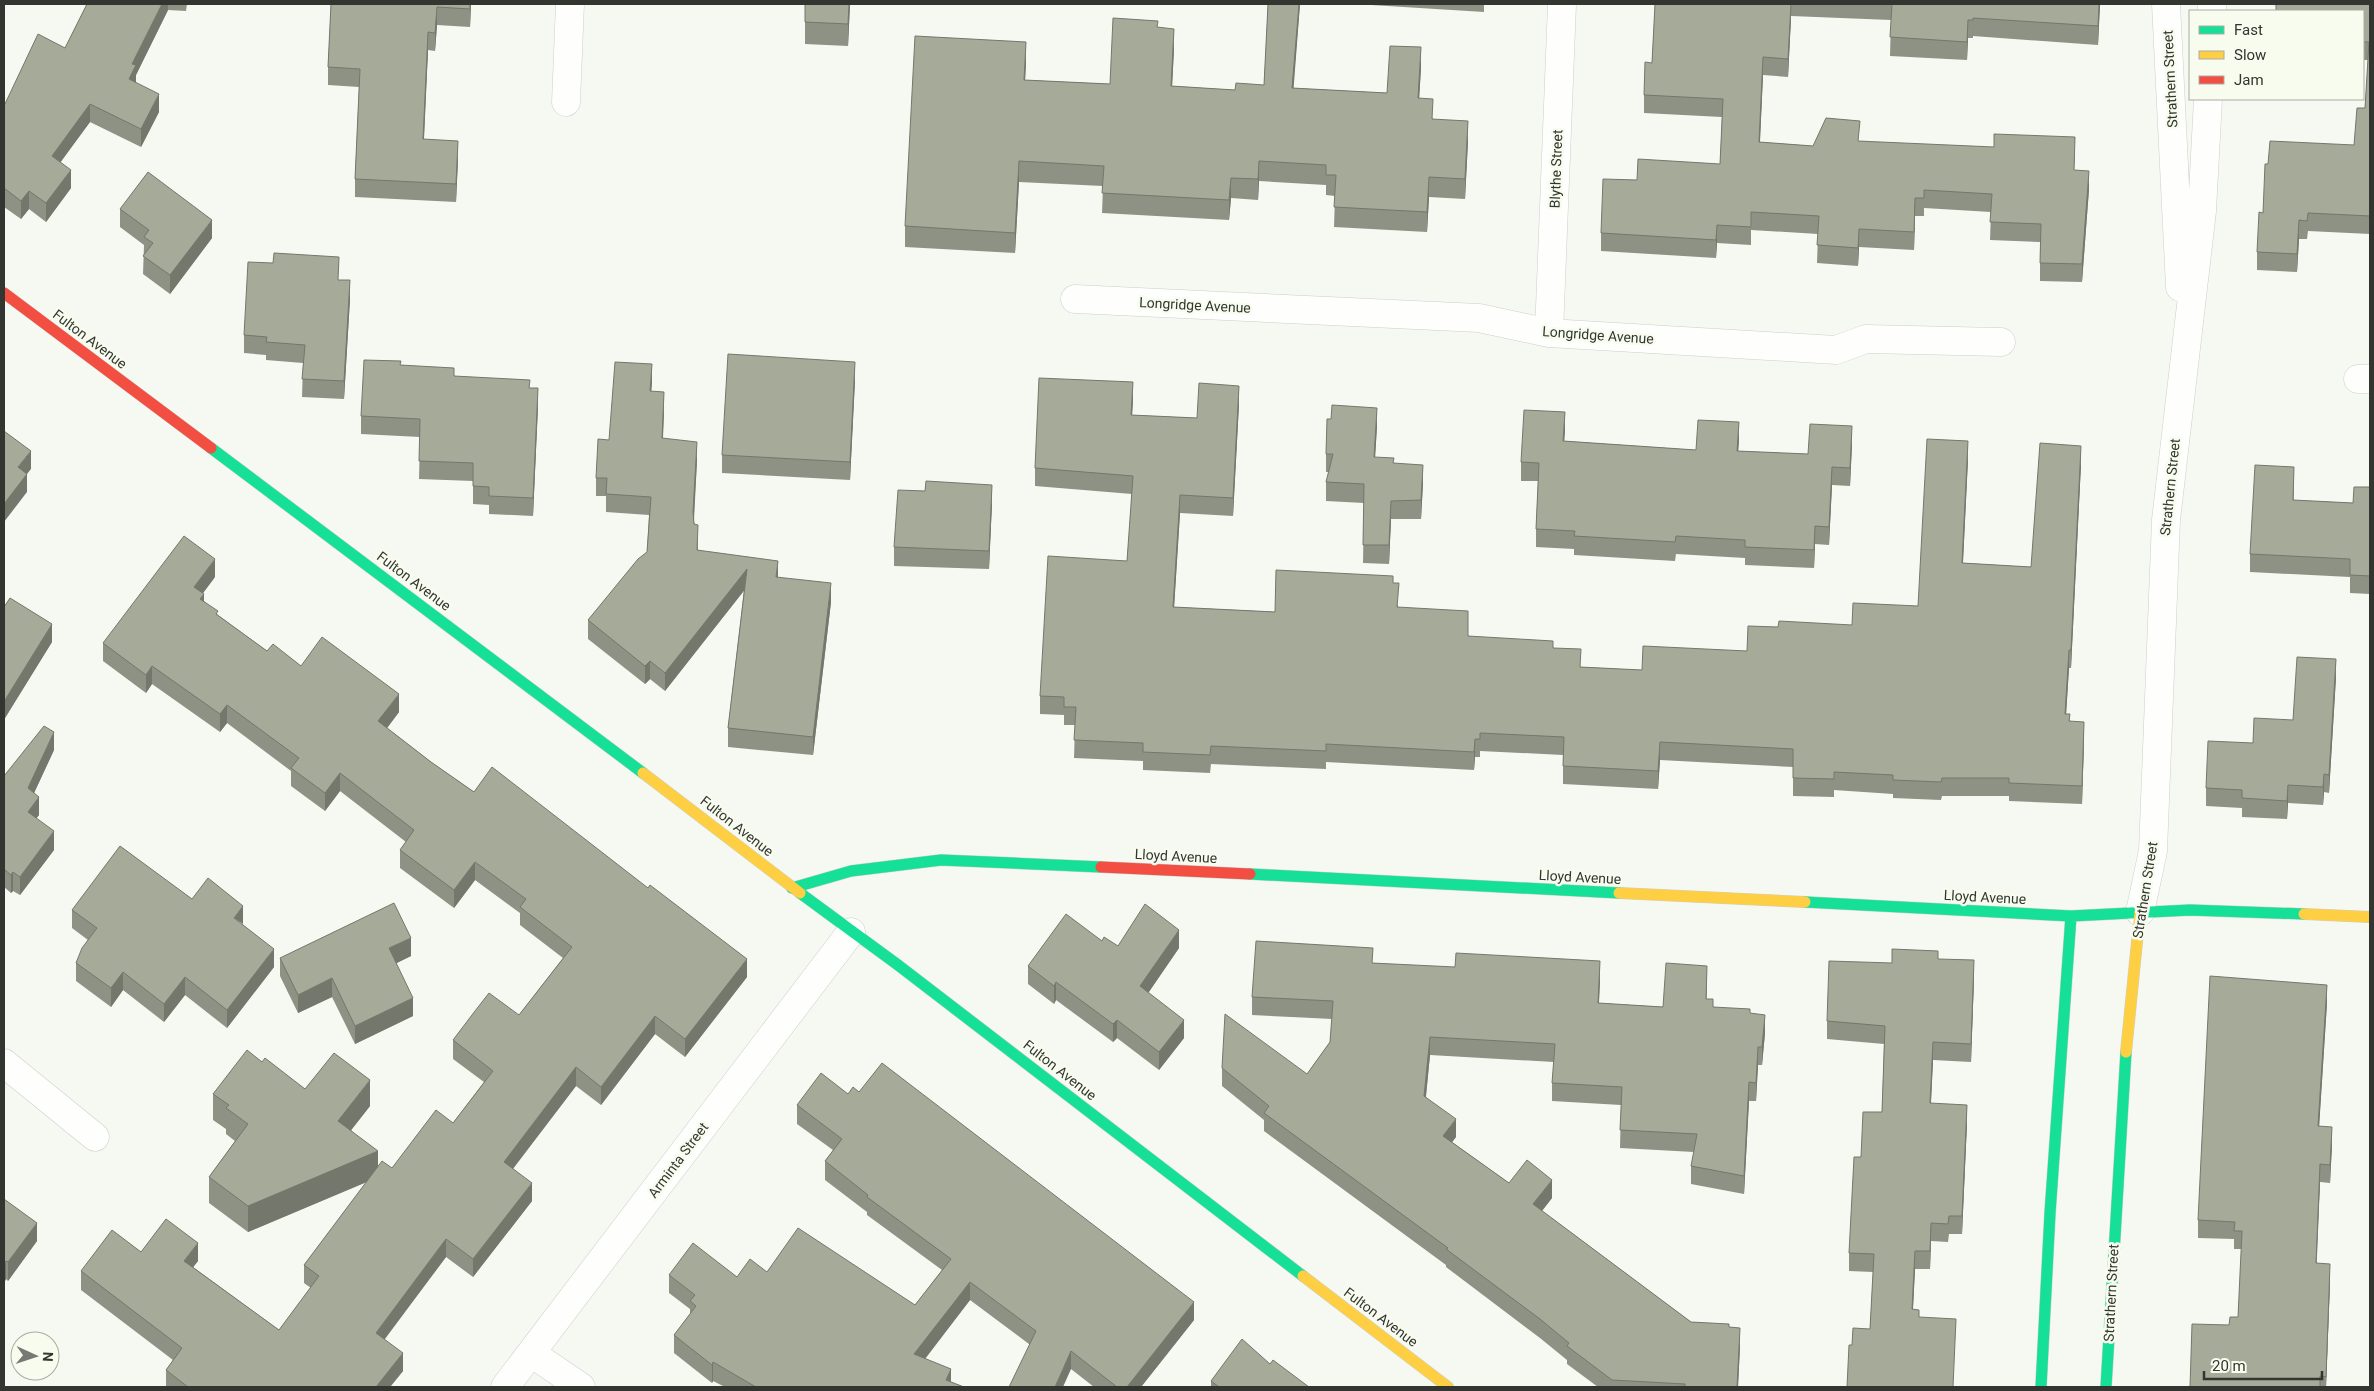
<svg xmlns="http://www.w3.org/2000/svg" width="2374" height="1391" font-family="Roboto,sans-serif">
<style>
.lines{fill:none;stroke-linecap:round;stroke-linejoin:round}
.street-casing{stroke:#cdcfca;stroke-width:29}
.fast-casing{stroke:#cdcfca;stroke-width:12}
.slow-casing{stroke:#cdcfca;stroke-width:12}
.jam-casing{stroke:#cdcfca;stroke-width:12}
.street{stroke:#fefefd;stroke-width:28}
.fast{stroke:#16e098;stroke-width:11}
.slow{stroke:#ffcf43;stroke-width:11}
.jam{stroke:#f24e42;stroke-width:11}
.wall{fill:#8e9284}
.shaded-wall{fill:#74776b}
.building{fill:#a5aa99;stroke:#74776b}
.labels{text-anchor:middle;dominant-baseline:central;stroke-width:5;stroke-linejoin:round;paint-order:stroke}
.street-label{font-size:14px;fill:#333530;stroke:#f7fcef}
</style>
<rect width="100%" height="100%" fill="#f6f9f2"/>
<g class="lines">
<!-- street casing -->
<g class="street-casing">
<path id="street" d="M2166 4 2180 287
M2212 11V4
M566 102 570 4
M1075 299 1479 318 1549 333 1836 350 1866 339 2001 342
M1549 333 1562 4
M2358 379H2370
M2140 912 2153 851 2166 520 2202 211 2208 99
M4 1063 95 1137
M531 1353 581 1387
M505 1387 851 932"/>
</g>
<!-- fast casing -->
<g class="fast-casing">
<path id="fast" d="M211 448 643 773
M1250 874 1619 893
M792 888 851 871 941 860 1101 867
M800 893 898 965 1303 1276
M1805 902 2071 916 2190 910 2304 914
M2041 1387 2050 1213 2071 916
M2106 1387 2126 1052"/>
</g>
<!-- slow casing -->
<g class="slow-casing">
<path id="slow" d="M643 773 800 893
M1619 893 1805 902
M2304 914 2370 917
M2126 1052 2140 912
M1303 1276 1448 1387"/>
</g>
<!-- jam casing -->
<g class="jam-casing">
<path id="jam" d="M4 293 211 448
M1101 867 1250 874"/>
</g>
<!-- street -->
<use href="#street" class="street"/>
<!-- fast -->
<use href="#fast" class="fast"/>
<!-- slow -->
<use href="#slow" class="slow"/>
<!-- jam -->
<use href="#jam" class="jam"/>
</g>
<!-- wall -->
<path class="wall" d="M87 4H187L186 11 168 10 136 75V82L159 112 141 147 90 122 60 162 71 188 46 222 29 209 21 219 4 207V106L65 48Z
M331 4H471L470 27 437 25 435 51 428 50 424 139 458 159 456 202 355 197V179L359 87 328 85V67Z
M850 4 848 46 805 44V22Z
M1268 4H1300L1293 88 1387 93 1421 68 1419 98 1433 119 1468 141 1465 199 1429 197 1427 232 1334 227 1335 196 1326 195V185L1259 181 1258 200 1231 198 1229 220 1102 213 1103 186 1019 182 1015 253 905 247V226L1026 63 1025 80 1110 84 1158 27 1174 49 1172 86 1235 90 1264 85Z
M1355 4H1484V12Z
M1655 4H2100L2098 45 1973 36V38H1968L1967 60 1890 56 1891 20 1791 16 1788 77 1763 75 1760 142 1813 146 1859 141 2075 156 2074 170 2089 189 2082 282 2040 281V242L1990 240 1991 212 1924 208V216H1915L1914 250 1859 247 1858 266 1817 263 1818 234 1751 230V245L1717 243 1716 258 1601 251V233L1637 180 1720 164 1722 117 1644 113V95L1652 63Z
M2273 4H2370V234L2308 231 2307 239H2299L2297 272 2257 270V252L2263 213 2268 164 2354 145 2365 108 2368 60H2363V11L2273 5Z
M120 209 212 238 170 294 143 274 144 245 120 227Z
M339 280 350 299 344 399 302 397 303 363 266 360V355L244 353V335Z
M401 365 454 376 530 388 538 406 533 516 489 514V505L473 504V481L419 479 420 437 361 434V416Z
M855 380 850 480 722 473V455Z
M652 382 651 391 664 410 663 439 697 460 694 521 698 543V550L778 578 831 602 813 755 728 747V728L744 590 665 691 650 679 645 684 588 639V620L647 552 649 515 606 512V496H596V478Z
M1133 400 1132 415 1197 418 1239 404 1233 516 1180 513 1174 607 1275 612 1393 583 1398 607 1468 636 1553 648 1581 667 1642 670 1747 651 1778 627 1852 625 1918 606 1968 459 1963 563 2031 567 2081 464 2071 668H2069L2066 714 2070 721 2084 740 2082 804 2009 801V796H1942L1941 800 1893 798V794L1834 790V797L1793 796V767L1660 760 1658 789 1563 784V755L1480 751V757H1475L1474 770 1326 762V769L1211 764 1210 773 1143 770V761L1074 758 1075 725H1064V715L1040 714V696L1127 561 1132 494 1035 486V468Z
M1377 426 1375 457 1394 463 1423 483 1421 519H1391L1389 564 1363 563 1364 503 1326 501V482L1329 472H1326V454Z
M1565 430 1564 441 1696 450 1739 440 1738 451 1808 454 1852 444 1850 486 1832 485 1829 545 1815 544 1814 568 1745 565V558L1676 554 1675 561 1574 555V549L1536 547V529L1538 481H1521V462Z
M2294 485 2293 500 2353 503 2370 487V594L2350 593V577L2250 572V554Z
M992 503 989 569 894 566V547Z
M215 577 203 593 204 601 218 615 267 651 301 666 399 712 387 728 431 762 474 792 747 977 685 1057 655 1034 601 1105 576 1086 513 1169 532 1201 473 1277 446 1257 384 1339 403 1371 390 1387H166V1370L173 1360 81 1290V1271L141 1252 198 1261 193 1267 279 1330 311 1288 304 1283V1265L367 1182 248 1232 209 1203V1177L235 1141 226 1134V1129L213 1120V1094L262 1062 305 1089 370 1106 351 1130 378 1166 392 1168 453 1123 484 1082 453 1059V1040L519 1015 563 958 520 925V913L475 880 454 908 400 868V850L406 842 340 791 325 811 291 786V771L227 723 220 732 152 684 146 693 103 661V643Z
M4 607 52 642 5 718 4 717Z
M2336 677 2329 793 2324 792 2323 805 2288 803 2287 819 2242 817V808L2206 806V788L2253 743 2293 720Z
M54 750 34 793 39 815 36 818 54 850 20 895 13 891 11 893 4 887V776Z
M192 899 243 925 274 967 227 1028 185 995 164 1022 123 990 111 1007 76 981V963L88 940 72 928V910Z
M1102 941 1118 946 1179 948 1148 993 1184 1038 1159 1070 1117 1038 1113 1042 1056 1000 1054 1004 1028 984V966Z
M411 956 396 963 413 1016 355 1044 332 997 298 1013 280 976V958Z
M1938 959 1974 978 1971 1062 1933 1060 1931 1103 1967 1123 1962 1234H1949L1948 1242 1931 1241 1930 1269H1915L1913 1309 1919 1317 1956 1337 1852 1345 1870 1329 1873 1272 1849 1271V1253L1861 1157 1882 1112 1884 1044 1827 1039V1021L1892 963Z
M1373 963 1600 979 1599 1003 1663 1007 1707 984 1706 999 1713 1007 1750 1013 1765 1033 1762 1065H1758L1756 1101H1749L1744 1194 1691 1184V1166L1694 1152 1620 1148 1621 1105 1552 1101V1083L1554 1062 1430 1055 1426 1097 1456 1137 1452 1142 1509 1183 1552 1198 1542 1211 1691 1322 1729 1327 1740 1346 1738 1387H1598L1567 1364V1360L1540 1338 1446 1267V1265L1264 1131V1120L1222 1086V1068L1307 1074 1330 1042 1332 1019 1252 1015V997Z
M2327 1003 2319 1126 2332 1145 2330 1183 2320 1182 2316 1263 2330 1282 2326 1387H2190L2229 1325 2238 1317 2242 1249H2234V1239L2198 1238V1220Z
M859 1092 1194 1320 1141 1387H1094L1071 1369 1029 1344 970 1300 925 1359 951 1382 964 1387H725L713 1381 712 1383 674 1353V1335L690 1314V1309L669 1293V1275L737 1277 767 1272 915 1305 942 1270 867 1215V1212L825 1180V1161L833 1150 797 1124V1105L848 1094Z
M4 1199 37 1241 8 1281 6 1279 4 1283Z
M1270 1364 1309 1387H1211V1381Z"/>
<!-- shaded-wall -->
<path class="shaded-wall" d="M162 4H168V10L136 75V84L129 79 132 64Z
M470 4H471L470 27Z
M849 4H850L848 46V24Z
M1299 4H1300L1292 109V88Z
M1791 4V19L1788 77V59Z
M2099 4H2100L2098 45V26Z
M437 7V25L435 51V33Z
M1968 20V38L1967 60V42Z
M1174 29V49L1171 107V86Z
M428 32V50L423 158V139Z
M1026 42V63L1024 100V80Z
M1421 47V68L1418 118V98Z
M1763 57V75L1759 160V142Z
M159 94V112L141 147V129Z
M90 104V122L52 174V156Z
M1468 121V141L1465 199V179Z
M458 141V159L456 202V184Z
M1019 161V182L1015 253V233Z
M1259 161V181L1258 200V179Z
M71 170V188L46 222V203Z
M2089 171V189L2082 282V264Z
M1429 177V197L1427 232V212Z
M1231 178V198L1229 220V200Z
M29 191V209L21 219V201Z
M1915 198V216L1914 250V232Z
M212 220V238L170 294V275Z
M2299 220V239L2297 272V254Z
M1717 225V243L1716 258V240Z
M1859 229V247L1858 266V248Z
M350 280V299L344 399V381Z
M855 362V380L850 480V462Z
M652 364V382L650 409V391Z
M1133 382V400L1131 433V415Z
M1239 386V404L1233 516V498Z
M538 388V406L533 516V498Z
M664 392V410L662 457V438Z
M1377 408V426L1374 475V457Z
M1565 412V430L1563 459V441Z
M1739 422V440L1737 469V451Z
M1852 426V444L1850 486V468Z
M1968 441V459L1962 581V563Z
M697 442V460L693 531V512Z
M2081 446V464L2071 668V650Z
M31 451V469L27 474V492L4 522V504L18 467Z
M1423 465V483L1421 519V500Z
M1832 467V485L1829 545V527Z
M2294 467V485L2293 518V500Z
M992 485V503L989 569V551Z
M1180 495V513L1173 625V607Z
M1391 501V519L1389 564V545Z
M1815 526V544L1814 568V550Z
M215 559V577L194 605V587Z
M778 561V579L776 577Z
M747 569V587L665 691V673Z
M831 583V602L813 755V737Z
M204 594V612L200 599Z
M52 624V642L5 718V700Z
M2069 650V668L2065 732V714Z
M2336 659V677L2329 793V775Z
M650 661V679L645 684V666Z
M152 666V684L146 693V675Z
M399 694V712L378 740V721Z
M227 705V723L220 732V714Z
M2084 722V740L2082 804V786Z
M54 732V750L28 806V788Z
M1475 739V757L1474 770V752Z
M1660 742V760L1658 789V771Z
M340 773V791L325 811V793Z
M2324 774V792L2323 805V787Z
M2288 785V803L2287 819V801Z
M39 797V815L28 830V812Z
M54 831V850L20 895V877Z
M475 862V880L454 908V890Z
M13 872V891L11 893V875Z
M243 906V924L234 918Z
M1179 930V948L1140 1005V986Z
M411 938V956L389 967V948Z
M274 949V967L227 1028V1010Z
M747 959V977L685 1057V1039Z
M1974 960V978L1971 1062V1044Z
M1600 961V979L1598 1021V1003Z
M1707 966V984L1706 1017V999Z
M123 972V990L111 1007V988Z
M185 977V995L164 1022V1004Z
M332 978V997L298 1013V995Z
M1056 982V1000L1054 1004V986Z
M2327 985V1003L2318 1144V1126Z
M413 998V1016L355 1044V1026Z
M1765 1015V1033L1762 1065V1047Z
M655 1016V1034L601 1105V1087Z
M1117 1020V1038L1113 1042V1024Z
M1184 1020V1038L1159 1070V1052Z
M1430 1037V1055L1424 1114V1096Z
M1933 1042V1060L1930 1121V1103Z
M1758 1047V1065L1756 1101V1083Z
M576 1067V1086L504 1180V1162Z
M370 1080V1106L338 1147V1121Z
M1749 1082V1101L1744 1194V1176Z
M1967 1105V1123L1962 1234V1216Z
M1456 1119V1137L1443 1154V1136Z
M2332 1127V1145L2330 1183V1165Z
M378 1151V1177L248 1232V1206Z
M2320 1164V1182L2316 1281V1263Z
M1552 1180V1198L1533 1222V1204Z
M532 1183V1201L473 1277V1259Z
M37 1223V1241L8 1281V1262Z
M1931 1223V1241L1930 1269V1251Z
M446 1239V1257L376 1351V1333Z
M198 1243V1261L184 1279V1261Z
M1915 1251V1269L1912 1327V1309Z
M6 1261V1279L4 1283V1264Z
M2330 1264V1282L2326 1387V1377Z
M970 1282V1300L914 1373V1354Z
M1194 1302V1320L1141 1387H1127Z
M1740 1328V1346L1738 1387H1737Z
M1071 1351V1369L1063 1387H1055Z
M403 1353V1371L390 1387H376Z
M713 1362V1381L712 1383V1365Z
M951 1369V1387L946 1380Z"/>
<!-- building -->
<path class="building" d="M87 4H162L132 64 136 65 129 79 159 94 141 129 90 104 52 156 71 170 46 203 29 191 21 201 4 188V106L38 34 65 48Z
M331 4H470V9L437 7 435 33 428 32 423 139 458 141 456 184 355 179 360 69 328 67Z
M805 4H849L848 24 805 22Z
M1268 4H1299L1292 88 1387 93 1390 46 1421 47 1418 98 1433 99 1432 119 1468 121 1465 179 1429 177 1427 212 1334 207 1336 175H1326V165L1259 161 1258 179 1231 178 1229 200 1102 193 1104 166 1019 161 1015 233 905 226 915 36 1026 42 1024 80 1110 84 1113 18 1158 21 1157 27 1174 29 1171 86 1235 90 1236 83 1264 85Z
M1655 4H1791L1788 59 1763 57 1759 142 1813 146 1826 118 1860 121 1858 141 1994 147V134L2075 137 2074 170 2089 171 2082 264 2040 263 2041 224 1990 222 1992 194 1924 190V198H1915L1914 232 1859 229 1858 248 1817 245 1819 216 1751 212V227L1717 225 1716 240 1601 233 1603 179 1637 180 1638 159 1720 164 1723 99 1644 95 1645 62 1652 63Z
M1892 4H2099L2098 26 1973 18V20H1968L1967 42 1890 37Z
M2276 4H2370V216L2308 213 2307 221 2299 220 2297 254 2257 252 2259 212 2263 213 2265 164H2268L2270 141 2354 145 2357 108H2365L2369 42H2363V11H2276Z
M148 172 212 220 170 275 143 256 153 243 144 237 149 230 120 209Z
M274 253 339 257 338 280H350L344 381 302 379 305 345 266 342 267 337 244 335 248 262 273 263Z
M728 354 855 362 850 462 722 455Z
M364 360 401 361 400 365 454 368V376L530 380 529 388H538L533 498 489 496V487L473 486V463L419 461 420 419 361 416Z
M615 362 652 364 650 391 664 392 662 438 697 442 693 512 694 524 698 525 697 550 778 561 776 577 831 583 813 737 728 728 747 569 665 673 650 661 645 666 588 620 638 559 647 552 651 497 606 494 607 478H596L598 439 609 440Z
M1039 378 1133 382 1131 415 1197 418 1199 383 1239 386 1233 498 1180 495 1173 607 1275 612 1276 570 1393 576V583H1399L1397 607 1468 611V636L1553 641V648L1581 649 1580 667 1642 670 1643 646 1747 651 1748 626 1778 627 1779 621 1852 625 1853 603 1918 606 1927 439 1968 441 1962 563 2031 567 2040 443 2081 446 2071 650H2069L2065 714H2070L2069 721 2084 722 2082 786 2009 783V778H1942L1941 782 1893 780V775L1834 772V779L1793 778V749L1660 742 1658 771 1563 766 1564 737 1480 733V739H1475L1474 752 1326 744V751L1211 746 1210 755 1143 752V743L1074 740 1076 707H1064V697L1040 696 1048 556 1127 561 1133 476 1035 468Z
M1332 405 1377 408 1374 457 1394 458 1393 463 1423 465 1421 500 1391 501 1389 545H1363L1364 484 1326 482 1333 454H1326L1327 419H1331Z
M1524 410 1565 412 1563 441 1696 450 1698 420 1739 422 1737 451 1808 454 1810 424 1852 426 1850 468 1832 467 1829 527 1815 526 1814 550 1745 547V540L1676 536 1675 542 1574 536 1575 531 1536 529 1539 463 1521 462Z
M4 431 31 451 18 467 27 474 4 504Z
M2255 465 2294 467 2293 500 2353 503 2354 487H2370V576L2350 575V559L2250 554Z
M926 481 992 485 989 551 894 547 898 490 925 491Z
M184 536 215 559 194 587 204 594 200 599 218 611 216 614 267 651 273 644 301 666 322 637 399 694 378 721 431 762 474 792 492 767 648 888 650 885 747 959 685 1039 655 1016 601 1087 576 1067 504 1162 532 1183 473 1259 446 1239 376 1333 403 1353 376 1387H188L166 1370 182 1348 81 1271 112 1230 141 1252 166 1219 198 1243 184 1261 279 1330 319 1276 304 1265 382 1161 392 1168 436 1110 453 1123 493 1071 453 1040 475 1011 489 993 519 1015 572 947 520 907 526 899 475 862 454 890 400 850 414 830 340 773 325 793 291 768 299 758 227 705 220 714 152 666 146 675 103 643Z
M10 598 52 624 5 700 4 699V607Z
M2297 657 2336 659 2329 775 2324 774 2323 787 2288 785 2287 801 2242 798V790L2206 788 2208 741 2253 743 2254 718 2293 720Z
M44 726 54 732 28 788 39 797 28 812 54 831 20 877 13 872 11 875 4 869V776Z
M120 846 192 899 208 878 243 906 234 918 274 949 227 1010 185 977 164 1004 123 972 111 988 76 963 82 948 97 928 72 910Z
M394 903 411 938 389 948 413 998 355 1026 332 978 298 995 280 958Z
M1145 904 1179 930 1140 986 1184 1020 1159 1052 1117 1020 1113 1024 1056 982 1054 986 1028 966 1066 914 1102 941 1104 937 1118 946Z
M1256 941 1373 948 1372 963 1455 967 1456 953 1600 961 1598 1003 1663 1007 1666 963 1707 966 1706 999H1713V1007L1750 1009V1013L1765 1015 1762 1047H1758L1756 1083 1749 1082 1744 1176 1691 1166 1697 1134 1620 1130 1622 1087 1552 1083 1555 1044 1430 1037 1424 1096 1456 1119 1443 1136 1509 1183 1527 1160 1552 1180 1533 1204 1691 1322 1729 1324V1327L1740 1328 1737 1387H1685V1384L1612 1380 1567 1346 1569 1343 1540 1319 1446 1249 1448 1248 1264 1113 1269 1106 1222 1068 1225 1014 1307 1074 1330 1042 1333 1001 1252 997Z
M1892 949 1938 951V959L1974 960 1971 1044 1933 1042 1930 1103 1967 1105 1962 1216H1949L1948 1224 1931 1223 1930 1251H1915L1912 1309 1919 1310V1317L1956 1319 1953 1387H1847L1849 1345H1852L1853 1328 1870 1329 1874 1254 1849 1253 1854 1157H1861L1863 1112H1882L1885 1026 1827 1021 1829 961 1892 963Z
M2210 976 2327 985 2318 1126 2332 1127 2330 1165 2320 1164 2316 1263 2330 1264 2326 1377 2320 1376V1387H2190L2192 1324 2229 1325 2230 1317H2238L2242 1231H2234L2235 1222 2198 1220Z
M247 1050 262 1062 265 1058 305 1089 334 1053 370 1080 338 1121 378 1151 248 1206 209 1177 248 1124 226 1108 229 1105 213 1094Z
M882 1063 1194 1302 1127 1387H1117L1071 1351 1055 1387H1009L1036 1331 970 1282 914 1354 951 1369 946 1380 964 1387H756L713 1362 712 1365 674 1335 696 1306 690 1301 695 1295 669 1275 693 1243 737 1277 750 1259 767 1272 798 1228 915 1305 951 1259 867 1197 868 1195 825 1161 842 1139 797 1105 821 1073 848 1094 853 1087 859 1092Z
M4 1199 37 1223 8 1262 6 1261 4 1264Z
M1242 1339 1270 1364 1273 1360 1309 1387H1219L1211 1381Z"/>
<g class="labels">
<!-- street labels -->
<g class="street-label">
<text transform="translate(2170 79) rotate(-93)">Strathern Street</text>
<text transform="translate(1556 169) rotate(-88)">Blythe Street</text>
<text transform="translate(1195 305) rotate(3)">Longridge Avenue</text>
<text transform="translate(1598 335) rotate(4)">Longridge Avenue</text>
<text transform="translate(90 339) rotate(37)">Fulton Avenue</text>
<text transform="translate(2170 487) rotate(-84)">Strathern Street</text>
<text transform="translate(414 581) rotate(37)">Fulton Avenue</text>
<text transform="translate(737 826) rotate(38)">Fulton Avenue</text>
<text transform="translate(1176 856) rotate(3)">Lloyd Avenue</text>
<text transform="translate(1580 877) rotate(3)">Lloyd Avenue</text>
<text transform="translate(2145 890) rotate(-81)">Strathern Street</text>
<text transform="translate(1985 897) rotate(3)">Lloyd Avenue</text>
<text transform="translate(1060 1070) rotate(38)">Fulton Avenue</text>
<text transform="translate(678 1160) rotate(-53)">Arminta Street</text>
<text transform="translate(2111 1293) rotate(-87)">Strathern Street</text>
<text transform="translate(1381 1317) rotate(37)">Fulton Avenue</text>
</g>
</g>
<!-- border -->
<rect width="2374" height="1391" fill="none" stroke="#333530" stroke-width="10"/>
<!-- legend -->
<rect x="2189" y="10" width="175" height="90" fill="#f7fcef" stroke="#a9aca3"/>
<rect x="2199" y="26" width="25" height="8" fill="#16e098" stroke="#a9aca3"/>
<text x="2234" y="35" font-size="15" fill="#333530">Fast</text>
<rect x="2199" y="51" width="25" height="8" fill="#ffcf43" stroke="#a9aca3"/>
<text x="2234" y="60" font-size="15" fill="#333530">Slow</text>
<rect x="2199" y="76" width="25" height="8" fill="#f24e42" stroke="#a9aca3"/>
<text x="2234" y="85" font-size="15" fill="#333530">Jam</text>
<!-- north arrow -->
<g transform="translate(35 1356) rotate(93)"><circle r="24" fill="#f7fcef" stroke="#a9aca3"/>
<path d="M0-4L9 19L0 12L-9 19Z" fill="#777a74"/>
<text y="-8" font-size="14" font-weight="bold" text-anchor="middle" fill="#333530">N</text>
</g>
<!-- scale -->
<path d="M2204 1371v8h118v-8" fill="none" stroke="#333530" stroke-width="2.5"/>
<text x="2212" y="1371" font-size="15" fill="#333530" stroke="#f7fcef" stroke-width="4" paint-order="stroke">20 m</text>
</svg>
